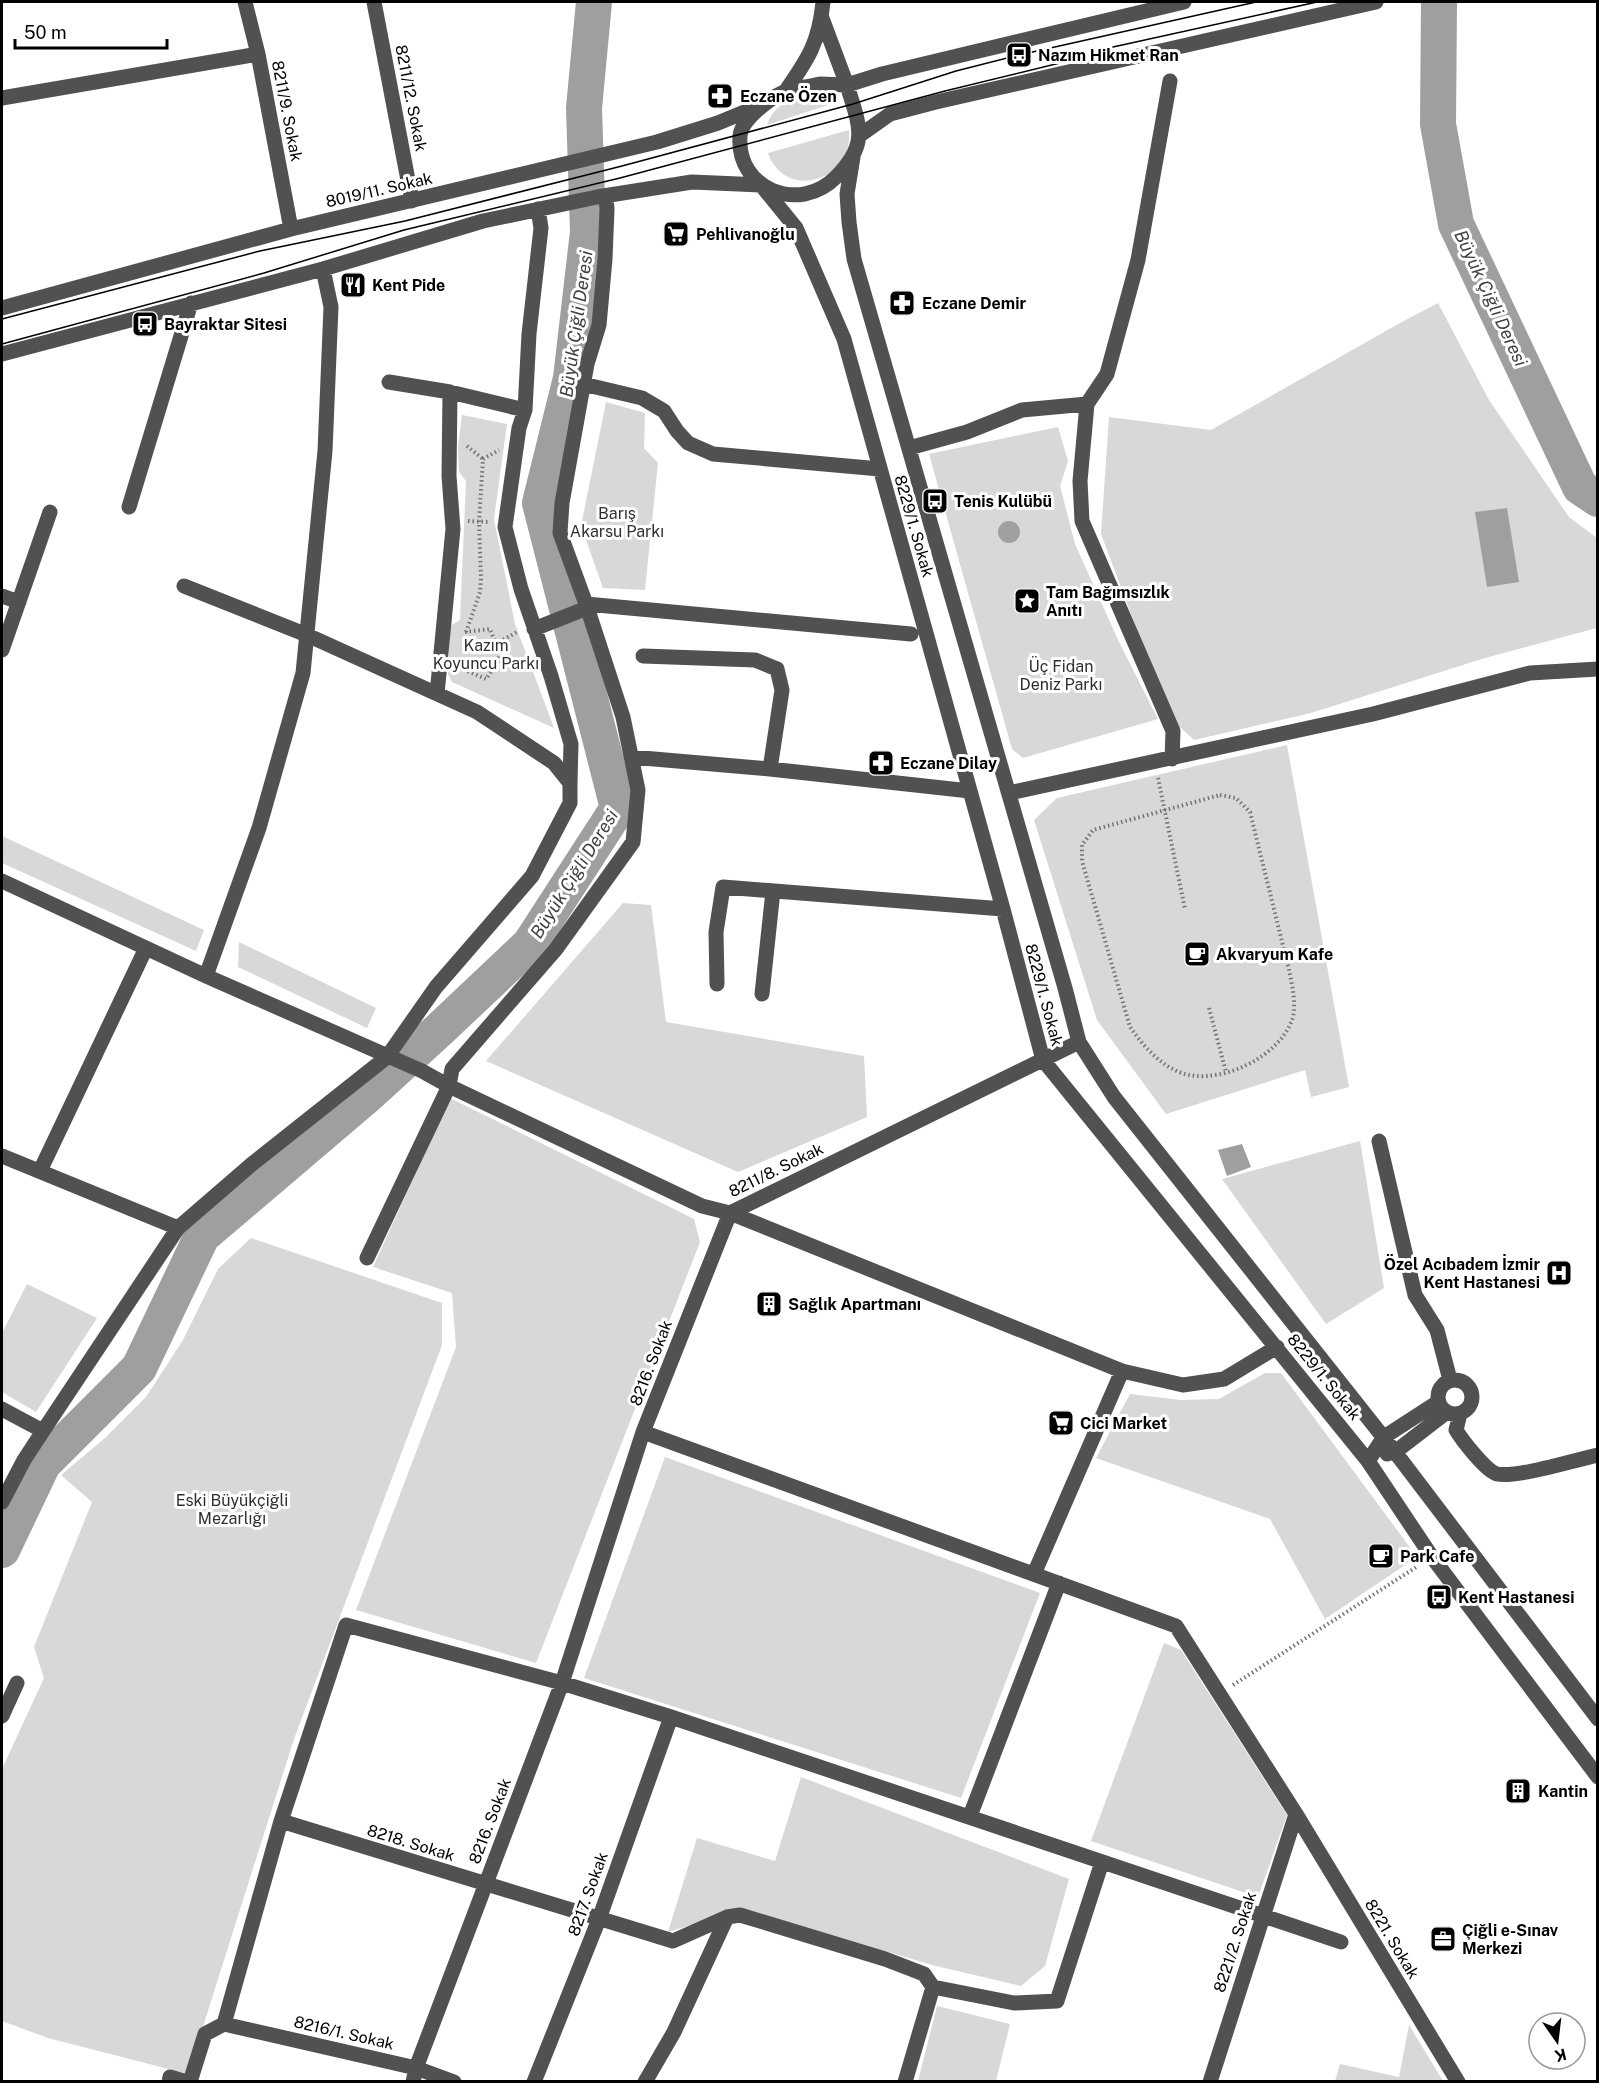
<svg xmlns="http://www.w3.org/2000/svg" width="1599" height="2083" font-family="'Public Sans',sans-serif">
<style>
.green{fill:#d8d8d8}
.water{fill:#9f9f9f}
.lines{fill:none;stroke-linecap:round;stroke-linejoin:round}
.river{stroke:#9f9f9f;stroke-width:36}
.path{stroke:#737373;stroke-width:4;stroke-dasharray:1.5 3;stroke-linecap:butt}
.minor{stroke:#515151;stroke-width:15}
.tram{stroke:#000;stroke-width:1.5}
.labels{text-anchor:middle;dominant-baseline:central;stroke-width:6;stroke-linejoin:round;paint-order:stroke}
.poi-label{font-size:16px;font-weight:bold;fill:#000;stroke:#fff;text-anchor:start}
.street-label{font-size:16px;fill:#000;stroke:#fff}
.park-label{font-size:16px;fill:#2f2f2f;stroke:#fff}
.water-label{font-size:18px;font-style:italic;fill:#404040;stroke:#fff}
</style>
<rect width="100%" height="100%" fill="#fff"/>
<!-- green -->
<path class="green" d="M806 96 817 97 831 104 767 125C773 107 787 99 806 96Z
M849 130C854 181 785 202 768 153Z
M1438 303 1489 400 1569 517 1597 538V628L1485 658 1311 713 1194 740 1170 718 1101 534 1109 417 1211 430 1400 323Z
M606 402 645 413 644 448 658 463 645 590 603 588 581 526Z
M462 415 507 424 494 519 515 624 554 728 452 682 448 674 450 626 460 620 466 481 459 472 458 447Z
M1058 427 1068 461 1060 486 1075 544 1119 642 1158 719 1023 758 1012 749 929 454Z
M1287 745 1349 1087 1311 1097 1305 1070 1166 1114 1097 1020 1034 820 1057 798Z
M2 836 204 930 196 951 2 863Z
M623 903 651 905 666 1022 864 1056 867 1117 738 1172 486 1061Z
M239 942 376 1008 367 1028 238 967Z
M450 1098 694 1219 700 1242 536 1663 356 1610 456 1347 452 1293 373 1267Z
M1360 1141 1384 1288 1326 1324 1222 1179Z
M251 1238 442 1303V1345L294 1739 188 2074 48 2038 2 2021V1769L44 1678 34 1647 92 1502 61 1475 105 1438 146 1397 183 1340 218 1269Z
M27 1284 97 1318 36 1412 2 1392V1333Z
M1265 1373H1281L1417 1557 1325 1619 1270 1519 1096 1458 1130 1394 1181 1400 1219 1399Z
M665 1457 1040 1593 961 1798 584 1678Z
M1164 1643 1181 1650 1287 1815 1258 1897 1091 1841Z
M801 1777 1069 1879 1045 1966 1021 1986 936 1966 743 1910 668 1932 697 1838 775 1861Z
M937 2006 1010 2024 996 2081H918Z
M1409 2025 1443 2081H1335L1340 2064 1399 2077Z"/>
<!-- water -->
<path class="water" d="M1507 508 1519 582 1487 587 1475 512Z
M998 532a11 11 0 1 1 22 0a11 11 0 1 1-22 0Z
M1242 1144 1251 1167 1227 1176 1218 1150Z"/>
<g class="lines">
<!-- river -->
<path class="river" d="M1439 2 1438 124 1456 224 1580 487 1598 499
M2 1550 43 1464 139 1368 202 1236 370 1093 439 1030 530 944 618 808 540 503 571 378 588 232 584 108 594 2"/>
<!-- path -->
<path class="path" d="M467 446 483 459
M468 521 490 522
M465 632 490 629 496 644
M466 632 480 592 481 579 479 522 483 459 499 450
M456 669 458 667 486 679 499 660 496 644 517 632
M1158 778 1185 909
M1220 795 1236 798 1250 812 1289 970C1292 985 1297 1005 1292 1020 1279 1056 1226 1082 1189 1075 1164 1070 1144 1047 1130 1027L1082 861V845L1093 830Z
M1209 1008 1226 1072
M1233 1685 1418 1566"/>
<!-- minor -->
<path class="minor" d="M245 2 258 54 291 229
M374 2 412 201
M822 18 847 85 882 74 1184 2
M820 84 847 85C859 125 870 143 836 177 800 214 736 190 740 136 741 120 770 98 784 92 795 88 808 87 820 84Z
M785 92C808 59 819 43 823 2
M2 98 258 54
M859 136 890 114 936 102 1376 2
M853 157 847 194 849 222 854 259 1065 988 1079 1042 1114 1097 1395 1452 1598 1719
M538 209 541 228 529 334 525 410 519 428 505 527 521 589 551 676 571 744 570 783
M2 308 291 229 657 142 718 123 764 104
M2 354 323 269 483 221 597 197 692 182 761 185 796 228 844 339 1003 909 1043 1060 1368 1461 1432 1557 1598 1777
M389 382 450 392 525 410
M583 384 642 398 664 411 677 431 688 443 713 454 880 469
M1087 404 1107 374 1138 260 1170 81
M909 448 967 432 1022 410 1087 404 1080 481 1082 521 1173 731 1172 759
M129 507 191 303
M2 596 19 602
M586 604 911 634
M534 629 587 608
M2 650 50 512
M643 656 755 660 777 669 782 690 770 769
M437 694 453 529 449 476 450 392
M631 757 770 769 970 791
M1009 793 1373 714 1530 673 1598 669
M2 881 206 976 422 1071 449 1086 702 1206 730 1213 1122 1371 1183 1385 1224 1379 1277 1347
M206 976 259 828 303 673 325 451 331 307 323 269
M717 984 716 932 723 887 1003 909
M762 994 773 891
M1379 1141 1415 1295 1437 1330 1450 1380
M2 1156 178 1228
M40 1171 146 948
M730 1213 1079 1042
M367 1258 449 1086 452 1069 556 949 633 842 638 790 623 717 586 604 560 533 562 503 587 364 599 325 605 259 607 209 606 196
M1438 1397a17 17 0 1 1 34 0a17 17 0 1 1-34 0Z
M2 1409 43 1431
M1460 1414 1456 1430C1462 1440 1486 1471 1497 1474 1517 1478 1575 1460 1598 1455
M643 1432 1176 1626 1296 1814 1458 2082
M1387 1454 1395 1452 1447 1412
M1368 1461 1384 1437 1438 1402
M2 1502 24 1460 43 1431 178 1228 252 1164 387 1057 436 987 532 876 570 803V783L554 763 477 712 307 635 184 586
M1034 1574 1122 1371
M2 1716 17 1683
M970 1816 1059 1583
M281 1821 673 1941 727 1917 740 1915 885 1959 924 1974 933 1987 905 2082
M933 1987 1014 2003 1057 2001 1102 1862
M224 2024 416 2068 454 2082
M169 2082 170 2077 187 2082
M190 2082 205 2034 224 2024 281 1821 346 1625 562 1683 671 1717 1341 1942
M413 2082 416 2068 562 1683 643 1432 730 1213
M534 2082 599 1919 671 1717
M645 2082 674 2032 727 1917
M1210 2082 1296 1814"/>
<!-- tram -->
<path class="tram" d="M2 319 260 251 405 221 622 166 853 104 956 71 1019 55 1256 2
M2 344 264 273 404 230 620 178 945 91 1076 59 1113 47 1317 2"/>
</g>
<!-- icons -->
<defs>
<g id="bus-square" transform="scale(1.35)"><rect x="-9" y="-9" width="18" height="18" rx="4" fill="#000" stroke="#fff"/><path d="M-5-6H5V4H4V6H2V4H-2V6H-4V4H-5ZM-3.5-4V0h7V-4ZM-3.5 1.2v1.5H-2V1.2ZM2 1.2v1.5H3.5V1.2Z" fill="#fff"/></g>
<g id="pharmacy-square" transform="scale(1.35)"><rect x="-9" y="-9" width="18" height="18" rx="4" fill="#000" stroke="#fff"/><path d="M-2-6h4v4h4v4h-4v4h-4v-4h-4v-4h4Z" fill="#fff"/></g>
<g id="supermarket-square" transform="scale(1.35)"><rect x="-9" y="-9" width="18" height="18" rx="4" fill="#000" stroke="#fff"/><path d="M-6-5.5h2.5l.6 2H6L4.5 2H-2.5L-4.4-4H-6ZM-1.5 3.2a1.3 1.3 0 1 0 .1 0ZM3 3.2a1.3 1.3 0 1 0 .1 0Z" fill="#fff"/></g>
<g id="restaurant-square" transform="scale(1.35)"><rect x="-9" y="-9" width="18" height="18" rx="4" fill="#000" stroke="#fff"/><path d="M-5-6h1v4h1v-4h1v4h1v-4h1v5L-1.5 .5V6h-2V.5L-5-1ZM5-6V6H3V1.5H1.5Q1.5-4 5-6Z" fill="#fff"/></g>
<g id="sight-square" transform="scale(1.35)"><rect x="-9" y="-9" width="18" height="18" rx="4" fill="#000" stroke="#fff"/><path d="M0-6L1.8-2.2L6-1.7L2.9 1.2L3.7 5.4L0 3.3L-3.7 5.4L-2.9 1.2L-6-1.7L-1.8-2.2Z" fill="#fff"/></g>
<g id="cafe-square" transform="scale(1.35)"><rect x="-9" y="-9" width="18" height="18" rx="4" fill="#000" stroke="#fff"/><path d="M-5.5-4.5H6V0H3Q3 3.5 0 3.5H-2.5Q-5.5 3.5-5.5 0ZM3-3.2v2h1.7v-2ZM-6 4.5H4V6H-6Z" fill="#fff"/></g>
<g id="hospital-square" transform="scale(1.35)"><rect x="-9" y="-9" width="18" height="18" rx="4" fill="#000" stroke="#fff"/><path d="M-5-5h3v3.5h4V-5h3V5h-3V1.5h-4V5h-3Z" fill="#fff"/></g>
<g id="building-square" transform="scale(1.35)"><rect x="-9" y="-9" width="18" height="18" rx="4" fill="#000" stroke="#fff"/><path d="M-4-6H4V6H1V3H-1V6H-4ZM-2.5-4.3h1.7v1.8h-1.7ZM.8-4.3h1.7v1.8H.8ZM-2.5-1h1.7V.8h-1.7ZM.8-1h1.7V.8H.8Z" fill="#fff"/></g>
<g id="office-square" transform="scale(1.35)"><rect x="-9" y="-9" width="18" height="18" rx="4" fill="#000" stroke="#fff"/><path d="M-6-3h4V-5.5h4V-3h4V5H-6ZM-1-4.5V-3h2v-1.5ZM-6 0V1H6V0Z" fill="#fff"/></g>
</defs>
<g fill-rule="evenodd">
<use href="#bus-square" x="1019" y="55"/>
<use href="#pharmacy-square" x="720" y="96"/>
<use href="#supermarket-square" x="676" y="234"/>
<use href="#restaurant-square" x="353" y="285"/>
<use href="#pharmacy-square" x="902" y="303"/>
<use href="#bus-square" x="145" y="324"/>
<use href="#bus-square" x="935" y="501"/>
<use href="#sight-square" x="1027" y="601"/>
<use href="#pharmacy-square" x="881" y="763"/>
<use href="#cafe-square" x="1197" y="954"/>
<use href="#hospital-square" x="1559" y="1273"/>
<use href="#building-square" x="769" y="1304"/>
<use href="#supermarket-square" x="1061" y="1423"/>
<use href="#cafe-square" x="1381" y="1556"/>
<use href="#bus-square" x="1439" y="1597"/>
<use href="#building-square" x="1518" y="1791"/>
<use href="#office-square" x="1443" y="1939"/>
</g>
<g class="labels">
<!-- poi labels -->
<g class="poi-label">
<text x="1038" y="55">Nazım Hikmet Ran</text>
<text x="740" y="96">Eczane Özen</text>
<text x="696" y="234">Pehlivanoğlu</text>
<text x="372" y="285">Kent Pide</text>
<text x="922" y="303">Eczane Demir</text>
<text x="164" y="324">Bayraktar Sitesi</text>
<text x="954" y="501">Tenis Kulübü</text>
<text x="1046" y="592">Tam Bağımsızlık<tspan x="1046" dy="18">Anıtı</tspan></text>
<text x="900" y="763">Eczane Dilay</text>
<text x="1216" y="954">Akvaryum Kafe</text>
<text x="1540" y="1264" text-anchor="end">Özel Acıbadem İzmir<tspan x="1540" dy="18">Kent Hastanesi</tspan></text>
<text x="788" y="1304">Sağlık Apartmanı</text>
<text x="1080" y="1423">Cici Market</text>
<text x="1400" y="1556">Park Cafe</text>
<text x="1458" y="1597">Kent Hastanesi</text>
<text x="1538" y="1791">Kantin</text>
<text x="1462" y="1930">Çiğli e-Sınav<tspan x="1462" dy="18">Merkezi</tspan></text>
</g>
<!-- street labels -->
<g class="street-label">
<text transform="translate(411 98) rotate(79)">8211/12. Sokak</text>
<text transform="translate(287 111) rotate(79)">8211/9. Sokak</text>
<text transform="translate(379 190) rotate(-13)">8019/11. Sokak</text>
<text transform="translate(914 526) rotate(74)">8229/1. Sokak</text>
<text transform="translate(1044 995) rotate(75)">8229/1. Sokak</text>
<text transform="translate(776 1170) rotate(-26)">8211/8. Sokak</text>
<text transform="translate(651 1363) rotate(-69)">8216. Sokak</text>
<text transform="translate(1324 1377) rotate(51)">8229/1. Sokak</text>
<text transform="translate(490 1821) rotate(-69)">8216. Sokak</text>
<text transform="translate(411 1843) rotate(17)">8218. Sokak</text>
<text transform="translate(588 1894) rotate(-70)">8217. Sokak</text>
<text transform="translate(1392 1939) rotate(59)">8221. Sokak</text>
<text transform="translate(1235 1942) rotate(-72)">8221/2. Sokak</text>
<text transform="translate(344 2033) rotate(13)">8216/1. Sokak</text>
</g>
<!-- park labels -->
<g class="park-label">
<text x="617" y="513">Barış<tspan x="617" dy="18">Akarsu Parkı</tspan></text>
<text x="486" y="645">Kazım<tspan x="486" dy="18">Koyuncu Parkı</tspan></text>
<text x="1061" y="666">Üç Fidan<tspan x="1061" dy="18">Deniz Parkı</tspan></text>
<text x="232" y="1500">Eski Büyükçiğli<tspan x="232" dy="18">Mezarlığı</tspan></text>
</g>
<!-- water labels -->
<g class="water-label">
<text transform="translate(1491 298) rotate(65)">Büyük Çiğli Deresi</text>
<text transform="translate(576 324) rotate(-82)">Büyük Çiğli Deresi</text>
<text transform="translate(574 874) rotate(-58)">Büyük Çiğli Deresi</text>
</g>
</g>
<!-- border -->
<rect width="1599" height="2083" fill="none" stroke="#000000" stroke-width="6"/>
<!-- north arrow -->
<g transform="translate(1557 2041) rotate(166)"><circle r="28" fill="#ffffff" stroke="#999999" stroke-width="1.5"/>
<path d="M0-4.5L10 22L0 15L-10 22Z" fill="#000000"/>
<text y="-9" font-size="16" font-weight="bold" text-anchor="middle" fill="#000000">K</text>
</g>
<!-- scale -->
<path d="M15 39v9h152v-9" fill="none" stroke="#000000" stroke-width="3"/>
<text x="24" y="39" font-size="18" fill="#000000" stroke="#ffffff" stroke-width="4.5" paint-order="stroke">50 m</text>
</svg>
